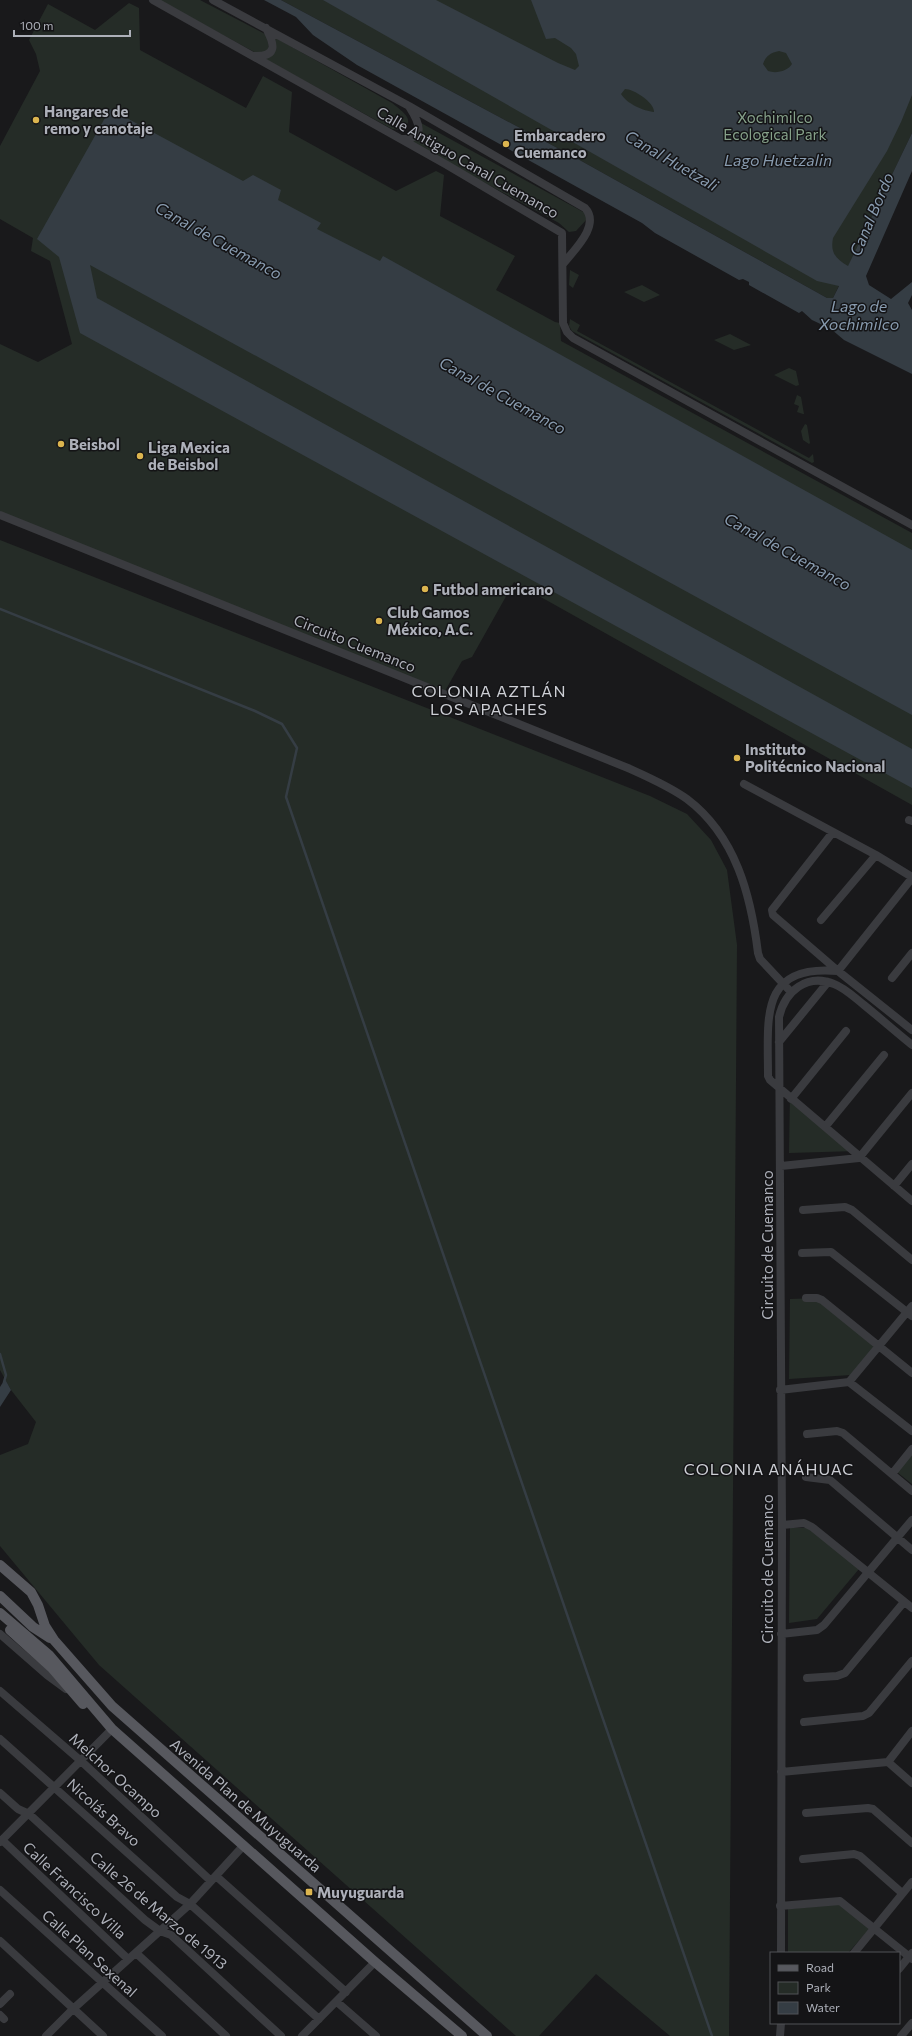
<svg xmlns="http://www.w3.org/2000/svg" width="912" height="2036" font-family="Commissioner,sans-serif">
<style>
.green{fill:#252c27}
.water{fill:#353d44;fill-rule:evenodd}
.lines{fill:none;stroke-linecap:round;stroke-linejoin:round}
.stream{stroke:#353d44;stroke-width:2.5}
.minor{stroke:#3a3b3f;stroke-width:8}
.major{stroke:#57585e;stroke-width:10}
.poi-dot{fill:#dcb54f;stroke:#141416;stroke-width:1.5}
.labels{text-anchor:middle;dominant-baseline:central;stroke-width:3;stroke-linejoin:round;paint-order:stroke}
.poi-label{font-size:15px;font-weight:bold;fill:#adb0b9;stroke:#141416;text-anchor:start}
.park-label{font-size:15px;fill:#86a18a;stroke:#141416}
.street-label{font-size:15px;fill:#adb0b9;stroke:#141416}
.water-label{font-size:16px;font-style:italic;fill:#889baf;stroke:#141416}
.neighbourhood-label{font-size:16px;letter-spacing:1px;fill:#cdcfd5;stroke:#141416}
</style>
<rect width="100%" height="100%" fill="#19191b"/>
<!-- green -->
<path class="green" d="M159 0H200L267 35 269 50 264 53H256Z
M281 0H912V133L833 298H827L576 158Z
M129 3 139 8 140 50 246 108 263 76 292 92 289 132 396 191 436 171 444 175 440 216 515 256 496 290 555 322 560 323 561 341 912 533V805L514 582 472 657 462 661 445 691 0 512V344L38 362 72 344 50 261 31 251 33 238 0 219V146L40 71 36 54 29 40 48 4 95 30Z
M274 37 392 103C402 111 418 121 400 130L392 129 265 59C276 55 278 48 274 37Z
M421 123 585 213 588 218 576 231 569 232 559 223 409 142Z
M570 270 579 275 573 288 569 285Z
M642 285 660 295 644 302 624 292Z
M570 319 580 325 577 331 809 458 813 454 814 462 812 463 572 331 569 326Z
M730 334 751 345 734 350 714 340Z
M789 368 796 371 799 385 796 386 774 375Z
M797 395 801 397 804 414H803L797 412 799 406 794 404Z
M805 424 807 425 810 443 809 444 803 440 801 431Z
M0 540 650 796 687 814 711 840 727 870 737 945 729 2036H670L596 1974 539 2036H516L99 1665 0 1546V1455L28 1444 36 1422 11 1390 0 1370Z
M790 1093 857 1151 789 1153Z
M819 1298 875 1346 851 1375 789 1379 790 1299Z
M912 1454V1484L897 1472Z
M790 1528H809L859 1569 817 1619 789 1623Z
M840 1904 871 1927 848 1953H788V1909Z"/>
<!-- water -->
<path class="water" d="M264 0H281L576 158 827 298H833L839 286 817 281 323 0H436L558 63 575 70 579 66 576 54 571 48 555 38 546 39 531 0H912V95L901 122 887 151 833 238C830 253 836 259 848 266L912 133V171L866 276 869 285 891 299 912 282V295L908 303 912 310V374L844 340 831 329 812 320 802 311 799 313 749 285V282L743 279 739 280 655 233 642 223 357 65 313 35 296 17ZM779 51 786 53 792 64C788 71 776 74 768 71L763 64C766 55 771 53 779 51ZM625 89C634 89 655 103 654 112 644 111 627 104 621 94Z
M110 109 243 181 253 175 281 190 278 200 321 223 317 229 380 261 383 256 912 550V715L90 265 97 298 912 749V788L80 333 59 257 37 239Z
M5 1379 11 1390 0 1407V1387Z"/>
<g class="lines">
<!-- stream -->
<path class="stream" d="M0 609 255 711 282 724 297 748 286 797 712 2036
M0 1354 6 1375 4 1382"/>
<!-- minor -->
<path class="minor" d="M153 0 447 165 562 233 563 323 567 332 573 338 912 525
M213 0 409 106 585 208C601 225 574 250 563 264
M254 56C279 57 274 43 266 28
M401 139C426 139 420 124 410 108
M0 515 628 768C648 777 669 786 687 799 736 836 751 896 758 953L760 959 791 992
M744 784 876 855 912 877
M909 820 912 821
M833 832 772 910 773 915 838 971 912 878
M821 920 876 855
M892 978 912 953
M912 1030 838 971C759 964 768 1018 768 1076L770 1080 912 1201
M779 1042 828 982
M791 1099 846 1031
M825 1127 884 1055
M781 1166 859 1158 912 1093
M894 1186 912 1164
M803 1210 845 1207 852 1210 912 1260
M802 1253 831 1252 912 1316
M806 1298H817L822 1300 912 1373
M849 1382 912 1306
M780 1390 849 1382 912 1431
M807 1434 837 1431 843 1433 912 1491
M892 1474 912 1449
M806 1477 830 1480 912 1550
M782 1525 804 1523 812 1527 912 1608
M0 1634 47 1675 66 1689
M781 1634 817 1630 824 1625 912 1520
M807 1678 837 1676 845 1673 904 1602
M0 1691 81 1761 211 1881
M804 1722 863 1716 869 1713 912 1661
M0 1739 177 1897 190 1904 319 2019
M888 1762 912 1731
M888 1762 912 1783
M781 1772 888 1762
M0 1793 18 1809 29 1814 145 1920 160 1931 171 1935 281 2036
M806 1813 868 1808 873 1809 912 1843
M2 1840 128 1959
M0 1842 112 1729
M803 1859 854 1854 860 1856 902 1893
M216 1876 346 1992
M0 1890 162 2036
M780 1906 840 1901 912 1959
M0 1941 103 2036
M136 1953 226 2036
M781 1953 782 1525 779 1017C785 991 807 973 834 984 845 988 855 998 864 1005 880 1018 896 1032 912 1045
M854 1953 912 1882
M899 1969 912 1953
M337 2002 376 2036
M0 2004 10 1994
M0 2015 4 2019
M46 2036 73 2009 190 1904 244 1845
M302 2036 375 1962
M780 2036 781 2023
M901 2036 912 2023"/>
<!-- major -->
<path class="major" d="M0 1565 31 1592 38 1605 45 1626 54 1640 112 1706 487 2036
M0 1596 33 1627 50 1638
M0 1613 49 1655 112 1729 375 1962 462 2036
M10 1630 52 1668 83 1704"/>
</g>
<!-- markers -->
<g class="poi-dot">
<circle cx="36" cy="120" r="4"/>
<circle cx="506" cy="144" r="4"/>
<circle cx="61" cy="444" r="4"/>
<circle cx="140" cy="456" r="4"/>
<circle cx="425" cy="589" r="4"/>
<circle cx="379" cy="621" r="4"/>
<circle cx="737" cy="758" r="4"/>
<rect x="305" y="1888" width="8" height="8" rx="2"/>
</g>
<g class="labels">
<!-- poi labels -->
<g class="poi-label">
<text x="44" y="111">Hangares de<tspan x="44" dy="17">remo y canotaje</tspan></text>
<text x="514" y="135">Embarcadero<tspan x="514" dy="17">Cuemanco</tspan></text>
<text x="69" y="444">Beisbol</text>
<text x="148" y="447">Liga Mexica<tspan x="148" dy="17">de Beisbol</tspan></text>
<text x="433" y="589">Futbol americano</text>
<text x="387" y="612">Club Gamos<tspan x="387" dy="17">México, A.C.</tspan></text>
<text x="745" y="749">Instituto<tspan x="745" dy="17">Politécnico Nacional</tspan></text>
<text x="317" y="1892">Muyuguarda</text>
</g>
<!-- park labels -->
<g class="park-label">
<text x="775" y="117">Xochimilco<tspan x="775" dy="17">Ecological Park</tspan></text>
</g>
<!-- street labels -->
<g class="street-label">
<text transform="translate(468 162) rotate(30)">Calle Antiguo Canal Cuemanco</text>
<text transform="translate(355 643) rotate(22)">Circuito Cuemanco</text>
<text transform="translate(767 1245) rotate(-90)">Circuito de Cuemanco</text>
<text transform="translate(767 1569) rotate(-90)">Circuito de Cuemanco</text>
<text transform="translate(116 1775) rotate(42)">Melchor Ocampo</text>
<text transform="translate(246 1805) rotate(41)">Avenida Plan de Muyuguarda</text>
<text transform="translate(104 1812) rotate(42)">Nicolás Bravo</text>
<text transform="translate(75 1890) rotate(43)">Calle Francisco Villa</text>
<text transform="translate(159 1910) rotate(40)">Calle 26 de Marzo de 1913</text>
<text transform="translate(90 1953) rotate(42)">Calle Plan Sexenal</text>
</g>
<!-- water labels -->
<g class="water-label">
<text x="778" y="159">Lago Huetzalin</text>
<text transform="translate(672 160) rotate(30)">Canal Huetzali</text>
<text transform="translate(871 214) rotate(-67)">Canal Bordo</text>
<text transform="translate(219 240) rotate(29)">Canal de Cuemanco</text>
<text x="859" y="305">Lago de<tspan x="859" dy="18">Xochimilco</tspan></text>
<text transform="translate(503 395) rotate(29)">Canal de Cuemanco</text>
<text transform="translate(788 551) rotate(29)">Canal de Cuemanco</text>
</g>
<!-- neighbourhood labels -->
<g class="neighbourhood-label">
<text x="489" y="690">COLONIA AZTLÁN<tspan x="489" dy="18">LOS APACHES</tspan></text>
<text x="769" y="1468">COLONIA ANÁHUAC</text>
</g>
</g>
<!-- legend -->
<rect x="770" y="1952" width="130" height="72" fill="#141416" stroke="#515257"/>
<rect x="778" y="1965" width="20" height="6" fill="#57585e" stroke="#515257"/>
<text x="806" y="1972" font-size="12" fill="#adb0b9">Road</text>
<rect x="778" y="1982" width="20" height="12" fill="#252c27" stroke="#515257"/>
<text x="806" y="1992" font-size="12" fill="#adb0b9">Park</text>
<rect x="778" y="2002" width="20" height="12" fill="#353d44" stroke="#515257"/>
<text x="806" y="2012" font-size="12" fill="#adb0b9">Water</text>
<!-- scale -->
<path d="M14 30v6h116v-6" fill="none" stroke="#adb0b9" stroke-width="2"/>
<text x="20" y="30" font-size="12" fill="#adb0b9" stroke="#141416" stroke-width="3" paint-order="stroke">100 m</text>
</svg>
